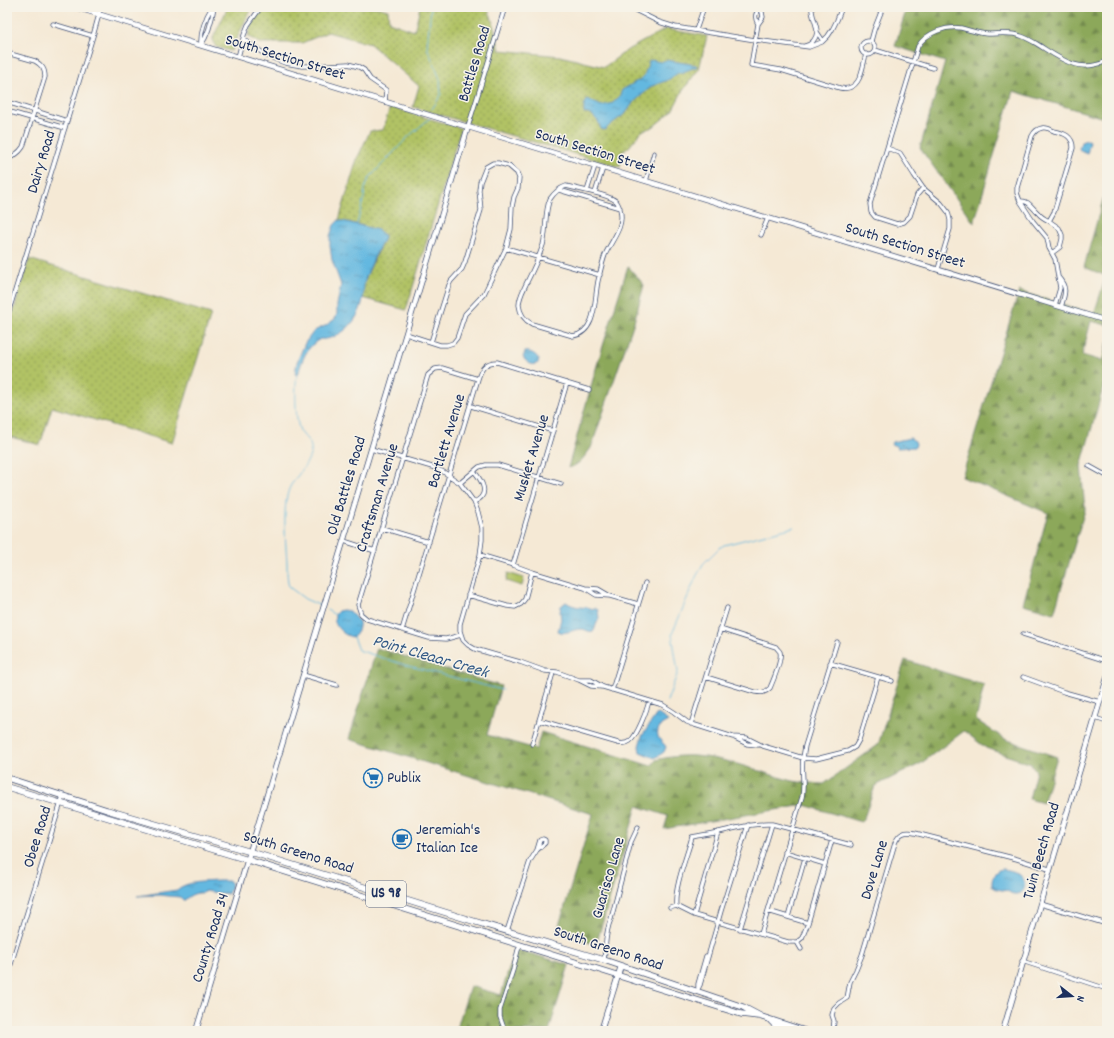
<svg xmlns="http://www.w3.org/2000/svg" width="1114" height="1038" font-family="Dekko,sans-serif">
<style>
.green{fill:url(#green-dots);stroke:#667862}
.forest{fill:url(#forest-firs);stroke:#546c5c}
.pitch{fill:#b1c265;stroke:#667862}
.water{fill:url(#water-ripples);stroke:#40749f}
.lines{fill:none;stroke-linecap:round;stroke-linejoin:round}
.stream{stroke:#64b8e0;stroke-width:1}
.minor-casing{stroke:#3c4b70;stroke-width:5}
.tertiary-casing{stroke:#3c4b70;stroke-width:6}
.primary-casing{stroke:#3c4b70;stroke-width:7}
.minor{stroke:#fff;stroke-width:3.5}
.tertiary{stroke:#fff;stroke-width:4.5}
.primary{stroke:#fff;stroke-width:5.5}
.labels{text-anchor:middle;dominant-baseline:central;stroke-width:3;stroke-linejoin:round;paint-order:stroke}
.shield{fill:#f7f3e8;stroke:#5d6a87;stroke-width:1}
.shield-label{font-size:15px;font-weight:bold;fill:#1b2f5e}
.street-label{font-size:16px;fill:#1b2f5e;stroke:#f7f3e8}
.poi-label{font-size:16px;fill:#1b2f5e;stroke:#f7f3e8;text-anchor:start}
.water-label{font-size:17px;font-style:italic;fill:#315885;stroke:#f7f3e8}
</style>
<defs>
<pattern id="green-dots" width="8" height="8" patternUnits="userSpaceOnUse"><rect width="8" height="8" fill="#b1c265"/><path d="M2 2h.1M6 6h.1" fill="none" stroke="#8f9e56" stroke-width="1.8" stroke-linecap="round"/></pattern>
<pattern id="forest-firs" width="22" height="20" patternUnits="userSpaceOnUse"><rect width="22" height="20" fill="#8ca85a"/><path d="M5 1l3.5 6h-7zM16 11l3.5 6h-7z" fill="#72894e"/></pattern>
<pattern id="water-ripples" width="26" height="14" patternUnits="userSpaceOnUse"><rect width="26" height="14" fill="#64b8e0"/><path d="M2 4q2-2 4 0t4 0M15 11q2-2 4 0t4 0" fill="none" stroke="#5296b9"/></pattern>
</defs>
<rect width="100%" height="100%" fill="#f7f3e8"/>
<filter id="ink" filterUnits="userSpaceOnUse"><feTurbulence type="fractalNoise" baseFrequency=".025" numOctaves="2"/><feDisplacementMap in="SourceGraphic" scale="8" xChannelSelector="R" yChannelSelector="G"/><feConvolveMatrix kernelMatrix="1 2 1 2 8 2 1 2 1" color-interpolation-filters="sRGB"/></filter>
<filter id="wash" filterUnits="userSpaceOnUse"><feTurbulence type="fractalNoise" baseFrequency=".012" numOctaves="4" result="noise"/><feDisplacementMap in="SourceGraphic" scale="16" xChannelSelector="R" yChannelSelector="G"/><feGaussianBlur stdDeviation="0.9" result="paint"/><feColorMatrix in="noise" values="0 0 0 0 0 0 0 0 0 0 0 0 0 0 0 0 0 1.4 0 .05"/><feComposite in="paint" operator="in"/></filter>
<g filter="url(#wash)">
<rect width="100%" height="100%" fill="#f5e9d5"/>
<!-- green -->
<path class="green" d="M228 7H254L248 15 231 51 216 47 212 40Z
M264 7H377L388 10 389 22 414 31 420 7H487L491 16 500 50 560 56 604 67 629 49 666 29 707 36 699 69 683 90 672 111 653 127 644 130 641 132 629 147 623 151 620 167 413 107 419 86 370 44 328 32 302 43H259L248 36 251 24Z
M390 107 461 128 406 310 363 298V286L366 277 384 238 383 234 364 226 339 220 357 159 370 131 383 130Z
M29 259 211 314 172 443 52 407 40 445 7 436V334Z"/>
<!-- forest -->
<path class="forest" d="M907 7H1107V119L1013 91 974 223 920 148 945 62 895 46Z
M1107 185V325L1091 321 1082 355 1102 361 1107 343V374L1081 466 1085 510 1054 613 1023 604 1048 513 962 477 1019 291 1094 314 1106 276 1084 267Z
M628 266 644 285 634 322 591 448C584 457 579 466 568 468L597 365Z
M377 648 501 686 487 735 536 749 541 732 648 765H652L656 760C668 757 682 755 695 756 729 758 761 773 793 781 803 783 814 783 824 784L878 745 905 660 984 685 976 720 1005 739 1057 757 1043 803 1029 799 1036 771 1031 764 986 748 964 731 920 764 875 786 865 815 861 822 804 805 664 829 668 816 637 806 596 945 557 932 593 814 349 739Z
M515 949 569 965 549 1031H470L457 1028 470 986 501 995Z"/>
<!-- pitch -->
<path class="pitch" d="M508 573 524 578 522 586 506 581Z"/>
<!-- water -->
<path class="water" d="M652 60 660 62 666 60 696 65 697 66 696 68H693L681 73H678L668 80 652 86 633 103 626 113 610 125 605 130 601 129 598 121 592 115 584 113V105L588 99 601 106 613 103 619 97 622 90 639 80 644 76 649 61Z
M1087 140 1090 141 1087 154 1082 152 1079 149 1081 142Z
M339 220 378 230 383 234 384 238C377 251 371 264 366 277 363 286 364 290 363 298 361 314 350 330 335 336 330 338 326 340 320 339 306 347 302 360 298 375L295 374 297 362 305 343 314 331 325 326 335 319 337 314V305L341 285 332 260 330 246V236L334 225Z
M525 352C531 351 537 355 539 360L538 363C532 367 526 362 523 357Z
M910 438 915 441 916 444 915 447 897 448 896 446 891 444 892 442Z
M566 602C570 605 574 606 579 607 584 608 588 606 592 609L594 608 598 610 599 619 597 622 594 631C589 633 586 629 581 629 573 629 566 635 558 631L561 619 560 612 561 606Z
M343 610 349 611 359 622C360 627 357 635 353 637 342 636 328 621 338 611Z
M658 714 668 721 661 725 658 730C656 740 662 740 666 747L664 752 655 758 640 752 639 746 642 736 656 715Z
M1003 869C1009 870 1016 871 1021 876 1027 882 1026 895 1015 894 1011 894 1010 892 1007 891 1001 889 998 891 992 886 992 878 993 870 1003 869Z
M218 881H230L231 883 230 887 232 889H230L228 894 204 891 203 893C197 892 189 895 185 900H183L180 897 159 895 137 896 177 890C186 881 206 882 218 881Z"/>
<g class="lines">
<!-- stream -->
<path class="stream" d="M431 7 427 47 440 79 441 95 432 109
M357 224 364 197 365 188 370 177 409 136 430 118
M297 373C295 386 295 416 299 428 301 436 313 441 311 451 309 464 298 474 291 485 281 502 286 544 287 563 287 572 287 579 289 587L305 599 321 606
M327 610 335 615
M353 637 358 650 405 665 502 690
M667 701 678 672 672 634 696 577 703 564 719 548 724 545 794 527"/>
</g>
</g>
<g filter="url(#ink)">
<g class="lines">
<!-- minor casing -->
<g class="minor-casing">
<path id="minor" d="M629 7 659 22 675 27 755 40 809 47 822 42 828 36 832 30 837 20 842 7
M812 7C811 16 817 23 817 32
M761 8C755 13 754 17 758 24L763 17 761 7
M53 24 93 36
M758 24 751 65 781 70 840 88C861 92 862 69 866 54
M696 30 704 7
M243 40H245L267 56 285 63 302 66H309L348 64 359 67 364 70 370 79 386 90 385 102
M871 41 874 30 883 7
M861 48a7 7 0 1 1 14 0a7 7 0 1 1-14 0Z
M201 45C208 35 212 20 214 7
M201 45C200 33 205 18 212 7
M805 46C812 44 816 39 817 32L823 41
M875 50 933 68
M7 53 35 61C42 65 45 69 45 77L23 147C19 153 15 156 7 159
M238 57 244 35 248 25 261 7
M7 102 67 121
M7 111 65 128
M468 127 505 7
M887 148 918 46C927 32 946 26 961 28 970 30 979 34 988 34 999 34 1011 32 1021 36 1027 38 1032 41 1037 44 1061 59 1078 74 1107 61
M646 181 654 153
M923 188 917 195 910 216 904 222 897 224 875 217 871 212 870 204 887 148 900 153 914 175 923 188 941 203 948 212 950 220V229L938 269
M559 190 620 208
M587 191C595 193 610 196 616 201 618 203 619 206 620 209 625 227 612 239 605 255 602 263 600 273 598 281 594 300 597 332 573 336L532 324C524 320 520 314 519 305 519 297 524 289 527 282 533 270 539 257 543 245 547 230 544 212 550 199 554 193 560 188 566 186L587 191 595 166
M595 193 603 168
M1020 201C1029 200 1032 208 1038 213 1041 217 1045 219 1049 221L1054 212 1073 148C1073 136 1064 133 1054 131 1050 129 1046 127 1042 128 1037 129 1034 132 1032 136L1017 188V193L1020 201 1033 221 1047 238 1049 248 1055 259 1060 288 1055 305
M1049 221 1059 228 1062 235V239L1060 247 1052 253
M761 235 768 218
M1058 277C1068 288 1065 294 1061 307
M7 317 93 36 98 18 100 7
M406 334 440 345H447L453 343 457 338 465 314 484 294 506 248 600 275
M431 342 449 285 451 281 462 269 465 262 481 210 479 190 480 182 486 167 493 163H498L509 166 517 173 519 178 518 188 514 197 512 207 511 229 506 248
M567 383 513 565 532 572 585 588 598 589 610 596 596 595 585 588
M471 406 553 431
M371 449 432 467 442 471 460 483 474 502 478 512 482 528V540L480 555 460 624V631L463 640 468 645 475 649 520 662 545 671 557 672 579 680 591 686 602 687
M1089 466 1107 476
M474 471C482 481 491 495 474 502
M460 483 479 467 486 465H498L561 484
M382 528 429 542
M344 541 375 551
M480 555 513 565
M468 595 507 606 515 607 521 604 525 599 532 572
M610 596 638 604
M402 630 478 379C481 369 485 362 497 362L589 390
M1023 634 1107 661
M461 635 446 639 429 638 367 619 361 614 358 605 428 375 435 369 442 368 478 379
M837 642 805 746 803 758 816 759 848 751 855 747 859 740 878 677
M830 663 892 681
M303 675 337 685
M706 677 755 692C762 693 765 693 770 688 773 681 782 659 780 652 779 650 777 649 776 647L720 629
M1023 677 1064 692 1100 702
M579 680H591L603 687 663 705 674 712 687 722 695 725 733 737 747 738 763 746 803 758C801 771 805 784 802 797L761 934
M612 690 645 583
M1095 718 1107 722
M539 720 618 743C622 744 626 744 630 741 637 736 647 710 649 701
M691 724 727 608
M735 738 747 744 758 745
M532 744 553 673
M543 839 545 840V843L537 850 540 840Z
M785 852 825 864
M1040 904 1107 924
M676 906C674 887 687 856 692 837 701 835 710 834 719 832 737 828 753 823 772 824L851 845
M676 906 694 915 718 922 788 942H797
M670 908 676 906
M768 911 808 923
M694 915 718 832
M788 917 805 858
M740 929 772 824
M507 931 530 861 537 850
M797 942 802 938 808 923 832 840
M797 942 801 949
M604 960C606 946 605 932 611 919L631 842 638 827
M1022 961 1107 989
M7 977 63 796
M698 988V984L706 956
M697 991 700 985 721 911 748 825
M505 1031 500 1017V1010L513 970 518 950 521 945
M833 1031 834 1021 832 1015 834 1008 839 1003 847 998 850 982 856 970 862 955 895 843C899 833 905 831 915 833L1017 859 1049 869"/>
</g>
<!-- tertiary casing -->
<g class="tertiary-casing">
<path id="tertiary" d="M75 7 468 127 511 140 1107 321
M196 1031 468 127
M601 1031 621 966
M1003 1031C1037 913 1072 796 1107 678"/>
</g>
<!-- primary casing -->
<g class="primary-casing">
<path id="primary" d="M7 778 107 810 251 852 473 921 604 960 743 1007 762 1017 805 1031
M7 787 248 860 741 1014 758 1016
M771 1021 781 1031"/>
</g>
<!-- minor -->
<use href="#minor" class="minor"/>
<!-- tertiary -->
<use href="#tertiary" class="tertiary"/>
<!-- primary -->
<use href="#primary" class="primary"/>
</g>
</g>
<!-- icons -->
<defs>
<g id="supermarket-ring" transform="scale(1)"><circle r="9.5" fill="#f7f3e8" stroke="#1f6fb2" stroke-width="1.5"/><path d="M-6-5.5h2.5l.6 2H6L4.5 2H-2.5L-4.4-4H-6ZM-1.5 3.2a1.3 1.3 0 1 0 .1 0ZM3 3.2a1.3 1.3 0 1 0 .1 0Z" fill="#1f6fb2"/></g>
<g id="cafe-ring" transform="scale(1)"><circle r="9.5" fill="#f7f3e8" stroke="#1f6fb2" stroke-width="1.5"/><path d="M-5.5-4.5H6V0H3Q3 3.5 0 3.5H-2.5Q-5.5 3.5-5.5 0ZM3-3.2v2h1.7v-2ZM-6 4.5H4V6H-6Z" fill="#1f6fb2"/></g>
</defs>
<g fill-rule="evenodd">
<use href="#supermarket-ring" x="373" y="778"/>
<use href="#cafe-ring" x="402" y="839"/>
</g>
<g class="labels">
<!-- shield labels -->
<rect class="shield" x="366" y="881" width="40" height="26" rx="3"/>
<g class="shield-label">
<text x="386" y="894">US 98</text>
</g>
<!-- street labels -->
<g class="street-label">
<text transform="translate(285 58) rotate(17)">South Section Street</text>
<text transform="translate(475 64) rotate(-73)">Battles Road</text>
<text transform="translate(595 152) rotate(17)">South Section Street</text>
<text transform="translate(42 162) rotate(-73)">Dairy Road</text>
<text transform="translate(905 246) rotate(17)">South Section Street</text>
<text transform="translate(447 441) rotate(-73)">Bartlett Avenue</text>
<text transform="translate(532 458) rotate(-73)">Musket Avenue</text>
<text transform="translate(347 486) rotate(-73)">Old Battles Road</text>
<text transform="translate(378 498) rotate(-73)">Craftsman Avenue</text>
<text transform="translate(38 837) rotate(-73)">Obee Road</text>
<text transform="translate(1042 851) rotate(-74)">Twin Beech Road</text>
<text transform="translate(298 853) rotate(17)">South Greeno Road</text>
<text transform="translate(875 870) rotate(-73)">Dove Lane</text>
<text transform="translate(609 878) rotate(-74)">Guarisco Lane</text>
<text transform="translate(211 938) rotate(-73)">County Road 34</text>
<text transform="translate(608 949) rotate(18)">South Greeno Road</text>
</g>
<!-- poi labels -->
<g class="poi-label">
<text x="387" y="778">Publix</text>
<text x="416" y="830">Jeremiah's<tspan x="416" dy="18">Italian Ice</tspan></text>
</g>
<!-- water labels -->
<g class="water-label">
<text transform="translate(430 658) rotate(16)">Point Cleaar Creek</text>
</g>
</g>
<!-- margin -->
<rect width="1114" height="1038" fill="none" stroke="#f7f3e8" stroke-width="24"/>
<!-- north arrow -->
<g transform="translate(1072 996) rotate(107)" stroke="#f7f3e8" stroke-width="3" paint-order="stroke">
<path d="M0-3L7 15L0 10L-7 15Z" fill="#1b2f5e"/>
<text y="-6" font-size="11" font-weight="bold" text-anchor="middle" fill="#1b2f5e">N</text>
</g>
</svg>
